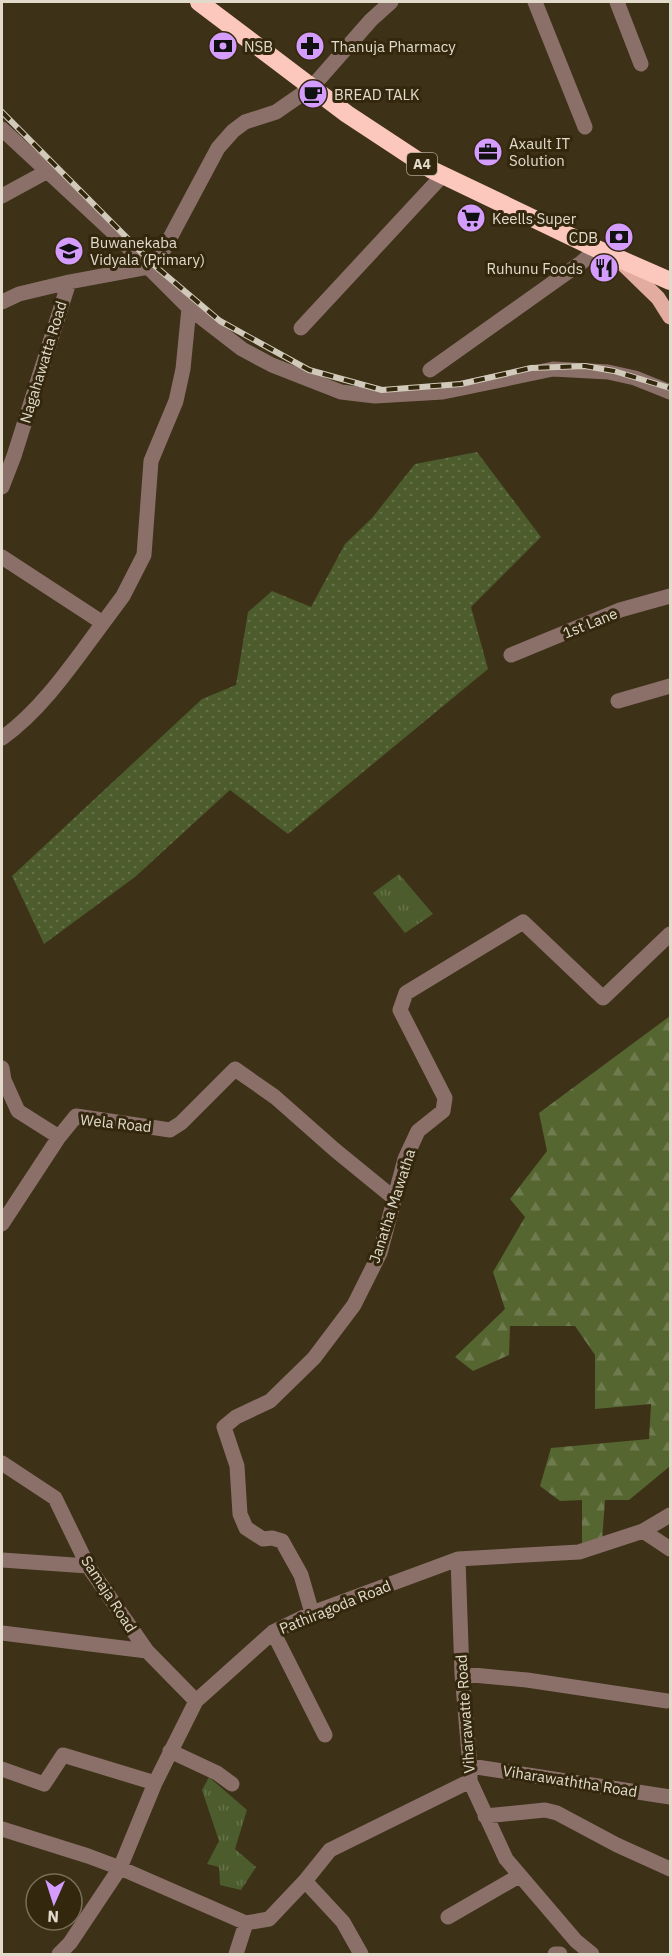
<svg xmlns="http://www.w3.org/2000/svg" width="672" height="1956" font-family="'IBM Plex Sans',sans-serif">
<style>
.grass{fill:url(#grass-dots)}
.forest{fill:url(#forest-firs)}
.park{fill:url(#park-tufts)}
.lines{fill:none;stroke-linecap:round;stroke-linejoin:round}
.minor{stroke:#8b706a;stroke-width:15}
.major{stroke:#e2aca0;stroke-width:15}
.highway{stroke:#fcc7bc;stroke-width:18}
.rail-casing{stroke:#d1c9b9;stroke-width:6}
.rail{stroke:#33270d;stroke-width:4;stroke-dasharray:11;stroke-linecap:butt}
.labels{text-anchor:middle;dominant-baseline:central;stroke-width:6;stroke-linejoin:round;paint-order:stroke}
.shield{fill:#33270d;stroke:#aea593;stroke-width:1.5}
.shield-label{font-size:14px;font-weight:bold;fill:#e2dbcc}
.poi-label{font-size:15px;fill:#e2dbcc;stroke:#33270d;text-anchor:start}
.street-label{font-size:15px;fill:#e2dbcc;stroke:#33270d}
</style>
<defs>
<pattern id="grass-dots" width="8" height="8" patternUnits="userSpaceOnUse" patternTransform="scale(1.5)"><rect width="8" height="8" fill="#4d5c2c"/><path d="M2 2h.1M6 6h.1" fill="none" stroke="#667349" stroke-width="1.8" stroke-linecap="round"/></pattern>
<pattern id="forest-firs" width="22" height="20" patternUnits="userSpaceOnUse" patternTransform="scale(1.5)"><rect width="22" height="20" fill="#566631"/><path d="M5 1l3.5 6h-7zM16 11l3.5 6h-7z" fill="#6e7b4e"/></pattern>
<pattern id="park-tufts" width="24" height="20" patternUnits="userSpaceOnUse" patternTransform="scale(1.5)"><rect width="24" height="20" fill="#4d5c2c"/><path d="M3 7l-1-3M5 7V3M7 7l1-3M15 17l-1-3M17 17v-4M19 17l1-3" fill="none" stroke="#667349"/></pattern>
</defs>
<rect width="100%" height="100%" fill="#3d3117"/>
<!-- grass -->
<path class="grass" d="M477 452 541 537 471 607 488 669 288 834 230 790 135 877 44 944 12 876 202 699 236 685 248 612 272 591 311 607 345 544 372 518 415 464Z"/>
<!-- forest -->
<path class="forest" d="M670 1016 669 1467 629 1500H605L602 1541 582 1548V1500L560 1501 540 1486 551 1448 649 1439 651 1404 595 1409V1355L575 1326H510L509 1355 473 1371 455 1357 505 1309 493 1272 525 1217 510 1199 547 1151 539 1113Z"/>
<!-- park -->
<path class="park" d="M399 874 433 914 405 933 373 893Z
M209 1777 247 1810 235 1849 256 1867 241 1890 220 1885 219 1867 207 1864 219 1841 202 1790Z"/>
<g class="lines">
<!-- minor -->
<path class="minor" d="M535 2 585 127
M617 2 641 64
M2 129 115 234 189 308 242 349 272 365 341 392 375 396 443 392 553 369 608 372 635 378 670 392
M2 196 46 172
M2 302 19 294 69 282
M301 328 443 175
M430 370 582 262 597 249
M2 487 14 456 69 282 155 266 218 148 233 131 245 122 276 112 312 87 371 20 391 2
M2 557 103 623 123 596 144 555 151 461 176 401 183 369 189 308
M511 655 620 610 670 596
M618 701 670 686
M2 738C42 710 74 662 103 623
M2 1068 4 1080 18 1111 59 1137
M2 1224 59 1137 76 1116 170 1130 181 1123 235 1069 275 1097 335 1150 395 1199
M2 1463 55 1498 88 1566 147 1651 196 1701
M643 1531 670 1549
M2 1560 88 1566
M312 1613 301 1575 282 1541 272 1538 263 1539 246 1528 240 1514 237 1466 224 1427 236 1417 270 1401 314 1358 354 1305 380 1253 405 1159 418 1131 443 1111 445 1098 400 1010 406 993 523 922 603 998 670 934
M273 1632 325 1735
M2 1633 147 1651
M462 1674 527 1680 667 1701
M170 1751 217 1773 232 1784
M470 1766 670 1797
M2 1769 44 1784 63 1755 155 1783
M470 1781 506 1859 576 1941 592 1954
M485 1816 545 1810 557 1813 617 1845 670 1869
M2 1829 88 1856 120 1868 246 1923 269 1919 305 1881 330 1850 470 1781V1766L462 1674 458 1559
M305 1881 343 1922 361 1954
M448 1917 519 1876
M59 1954 70 1943 120 1868 155 1783 196 1701 273 1632 312 1613 458 1559 579 1552 643 1531 670 1515
M236 1954 246 1923
M555 1954H560"/>
<!-- major -->
<path class="major" d="M622 263 658 298 670 317"/>
<!-- highway -->
<path class="highway" d="M199 2 347 114 432 170 597 249 670 281"/>
<!-- rail casing -->
<g class="rail-casing">
<path id="rail" d="M2 112 155 266 220 321 309 370 382 390 461 384 531 368 585 366 614 371 670 388"/>
</g>
<!-- rail -->
<use href="#rail" class="rail"/>
</g>
<!-- icons -->
<defs>
<g id="bank-disc" transform="scale(1.5)"><circle r="9.5" fill="#d49cfc" stroke="#33270d"/><path d="M-6-4H6V4H-6ZM0-2.3a2.3 2.3 0 1 0 0 4.6a2.3 2.3 0 1 0 0-4.6Z" fill="#111"/></g>
<g id="pharmacy-disc" transform="scale(1.5)"><circle r="9.5" fill="#d49cfc" stroke="#33270d"/><path d="M-2-6h4v4h4v4h-4v4h-4v-4h-4v-4h4Z" fill="#111"/></g>
<g id="cafe-disc" transform="scale(1.5)"><circle r="9.5" fill="#d49cfc" stroke="#33270d"/><path d="M-5.5-4.5H6V0H3Q3 3.5 0 3.5H-2.5Q-5.5 3.5-5.5 0ZM3-3.2v2h1.7v-2ZM-6 4.5H4V6H-6Z" fill="#111"/></g>
<g id="office-disc" transform="scale(1.5)"><circle r="9.5" fill="#d49cfc" stroke="#33270d"/><path d="M-6-3h4V-5.5h4V-3h4V5H-6ZM-1-4.5V-3h2v-1.5ZM-6 0V1H6V0Z" fill="#111"/></g>
<g id="supermarket-disc" transform="scale(1.5)"><circle r="9.5" fill="#d49cfc" stroke="#33270d"/><path d="M-6-5.5h2.5l.6 2H6L4.5 2H-2.5L-4.4-4H-6ZM-1.5 3.2a1.3 1.3 0 1 0 .1 0ZM3 3.2a1.3 1.3 0 1 0 .1 0Z" fill="#111"/></g>
<g id="school-disc" transform="scale(1.5)"><circle r="9.5" fill="#d49cfc" stroke="#33270d"/><path d="M0-5L7-2L0 1L-7-2ZM-4 1L0 2.5L4 1V4Q0 6-4 4Z" fill="#111"/></g>
<g id="restaurant-disc" transform="scale(1.5)"><circle r="9.5" fill="#d49cfc" stroke="#33270d"/><path d="M-5-6h1v4h1v-4h1v4h1v-4h1v5L-1.5 .5V6h-2V.5L-5-1ZM5-6V6H3V1.5H1.5Q1.5-4 5-6Z" fill="#111"/></g>
</defs>
<g fill-rule="evenodd">
<use href="#bank-disc" x="223" y="46"/>
<use href="#pharmacy-disc" x="310" y="46"/>
<use href="#cafe-disc" x="313" y="94"/>
<use href="#office-disc" x="488" y="152"/>
<use href="#supermarket-disc" x="471" y="218"/>
<use href="#bank-disc" x="619" y="237"/>
<use href="#school-disc" x="69" y="251"/>
<use href="#restaurant-disc" x="604" y="268"/>
</g>
<g class="labels">
<!-- shield labels -->
<rect class="shield" x="407" y="153" width="30" height="22" rx="4.5"/>
<g class="shield-label">
<text x="422" y="164">A4</text>
</g>
<!-- poi labels -->
<g class="poi-label">
<text x="244" y="46">NSB</text>
<text x="331" y="46">Thanuja Pharmacy</text>
<text x="334" y="94">BREAD TALK</text>
<text x="509" y="143">Axault IT<tspan x="509" dy="17">Solution</tspan></text>
<text x="492" y="218">Keells Super</text>
<text x="598" y="237" text-anchor="end">CDB</text>
<text x="90" y="242">Buwanekaba<tspan x="90" dy="17">Vidyala (Primary)</tspan></text>
<text x="583" y="268" text-anchor="end">Ruhunu Foods</text>
</g>
<!-- street labels -->
<g class="street-label">
<text transform="translate(43 362) rotate(-73)">Nagahawatta Road</text>
<text transform="translate(590 623) rotate(-22)">1st Lane</text>
<text transform="translate(116 1123) rotate(6)">Wela Road</text>
<text transform="translate(392 1206) rotate(-72)">Janatha Mawatha</text>
<text transform="translate(109 1594) rotate(57)">Samaja Road</text>
<text transform="translate(335 1607) rotate(-22)">Pathiragoda Road</text>
<text transform="translate(465 1714) rotate(-94)">Viharawatte Road</text>
<text transform="translate(570 1781) rotate(9)">Viharawaththa Road</text>
</g>
</g>
<!-- border -->
<rect width="672" height="1956" fill="none" stroke="#e2dbcc" stroke-width="6"/>
<!-- north arrow -->
<g transform="translate(54 1902) rotate(183)"><circle r="28" fill="#33270d" stroke="#796f59" stroke-width="1.5"/>
<path d="M0-4.5L10 22L0 15L-10 22Z" fill="#d49cfc"/>
<text y="-9" font-size="16" font-weight="bold" text-anchor="middle" fill="#e2dbcc">N</text>
</g>
</svg>
